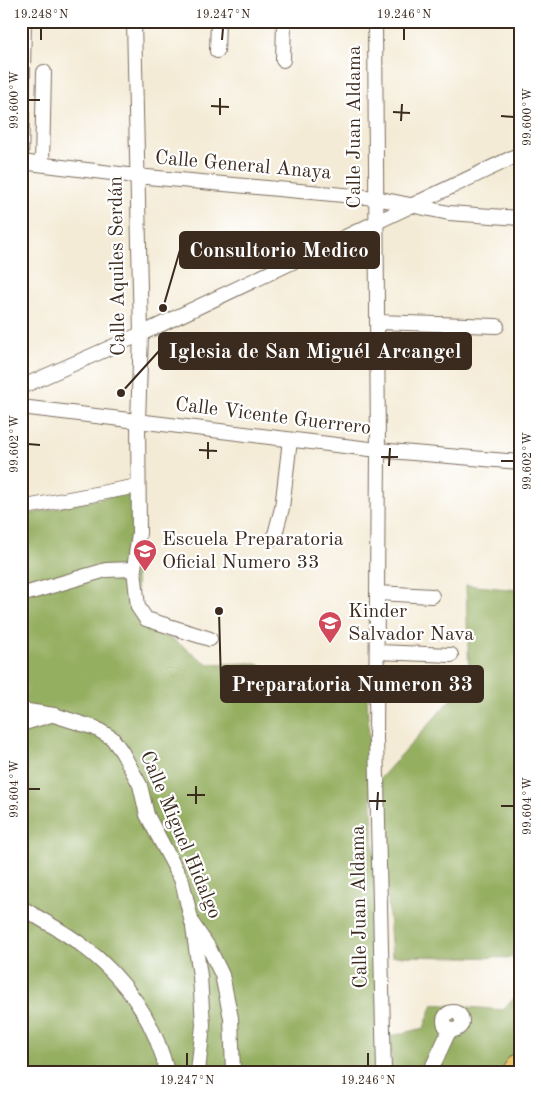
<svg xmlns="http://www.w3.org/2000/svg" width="541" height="1093" font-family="'Old Standard TT',serif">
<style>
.forest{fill:#95af60;stroke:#686c3f}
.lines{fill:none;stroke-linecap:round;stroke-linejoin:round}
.minor-casing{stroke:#7c6e5e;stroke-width:16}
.highway-casing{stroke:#7c6e5e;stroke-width:22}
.minor{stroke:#fff;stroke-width:14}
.highway{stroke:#ebc669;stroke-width:20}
.ticks{fill:none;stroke:#3b2a1e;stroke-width:2}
.labels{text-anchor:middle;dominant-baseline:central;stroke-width:4.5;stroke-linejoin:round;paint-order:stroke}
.street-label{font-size:20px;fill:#3b2a1e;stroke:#fff}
.poi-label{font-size:20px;fill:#3b2a1e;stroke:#fff;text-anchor:start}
.leader{fill:none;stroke:#3b2a1e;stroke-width:2}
.callout-dot{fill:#3b2a1e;stroke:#fff;stroke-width:2}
.callout{fill:#3b2a1e;stroke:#3b2a1e;stroke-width:2}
.callout-label{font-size:21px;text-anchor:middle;font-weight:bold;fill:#fff}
.neatline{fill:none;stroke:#3b2a1e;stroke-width:2}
.ticks-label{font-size:12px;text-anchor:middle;fill:#3b2a1e}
</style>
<rect width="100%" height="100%" fill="#fff"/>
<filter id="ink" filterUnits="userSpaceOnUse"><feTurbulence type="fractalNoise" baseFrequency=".02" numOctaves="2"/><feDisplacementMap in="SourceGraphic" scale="10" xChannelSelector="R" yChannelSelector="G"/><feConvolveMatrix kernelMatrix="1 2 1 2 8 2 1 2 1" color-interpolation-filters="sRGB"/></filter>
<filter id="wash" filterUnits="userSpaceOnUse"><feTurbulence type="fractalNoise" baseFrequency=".0096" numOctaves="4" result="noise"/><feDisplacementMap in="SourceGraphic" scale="20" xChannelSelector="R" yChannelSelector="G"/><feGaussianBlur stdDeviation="1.12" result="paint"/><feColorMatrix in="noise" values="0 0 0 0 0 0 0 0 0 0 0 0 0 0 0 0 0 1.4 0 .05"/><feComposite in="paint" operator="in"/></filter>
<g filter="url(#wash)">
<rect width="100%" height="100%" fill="#f4ebd6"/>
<!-- forest -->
<path class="forest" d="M135 491 137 617 145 627 172 639 208 664 252 663 367 696 379 959 382 1072H21V516Z
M520 581V958L392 956 379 780 469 679 466 585 518 590Z
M520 976V1050L501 1072H392L391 1036 424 1028 433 1004 503 1010 517 995Z"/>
</g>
<g filter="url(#ink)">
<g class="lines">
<!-- minor casing -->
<g class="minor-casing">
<path id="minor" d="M134 21 141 334 138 421 139 533 134 569 138 607 146 619 210 639
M375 21 378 450 376 738 384 1072
M217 51 218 21
M283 60 284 21
M21 162 136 176 376 198 449 213 520 218
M21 162 24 22
M42 164 44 72
M377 322 497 326
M21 387 141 334 520 154
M21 407 378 450 520 462
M21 508 138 486
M274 538 282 508 290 440
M378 593 432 596
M21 595 106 570 134 569
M378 652 451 655
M21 710 54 715 95 728 112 738 122 752 140 785 147 815 182 881 192 923 209 948 222 975 231 1018 233 1072
M21 724 51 715
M21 907C41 920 64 931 83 946 125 978 155 1021 167 1072
M193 928 200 976 203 1025 198 1072
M444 1021a9 9 0 1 1 18 0a9 9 0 1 1-18 0Z
M430 1072 450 1029"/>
</g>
<!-- highway casing -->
<g class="highway-casing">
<path id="highway" d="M513 1072 520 1063"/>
</g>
<!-- minor -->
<use href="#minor" class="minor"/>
<!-- highway -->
<use href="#highway" class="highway"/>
</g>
</g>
<!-- ticks -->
<path class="ticks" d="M41 40V28M222 40 223 28M404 40V28M28 100H40M211 106 229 107M393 112 410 113M220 115V98M501 116 514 117M401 121 402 104M28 444 40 445M199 450 217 451M381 457H398M208 459V442M501 461H514M389 466 390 448M28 789H40M187 795H205M369 801H386M196 804V786M501 806H514M377 810 378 792M187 1066V1053M368 1066V1053"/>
<!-- icons -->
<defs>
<g id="school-pin" transform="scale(1.25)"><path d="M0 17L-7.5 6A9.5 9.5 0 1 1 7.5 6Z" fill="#d1495b" stroke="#fff"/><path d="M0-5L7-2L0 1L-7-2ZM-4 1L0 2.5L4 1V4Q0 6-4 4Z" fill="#fff"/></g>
</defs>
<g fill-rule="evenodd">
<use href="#school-pin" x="145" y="551"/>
<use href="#school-pin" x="330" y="623"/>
</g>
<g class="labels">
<!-- street labels -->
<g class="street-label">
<text transform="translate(355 127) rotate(-90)">Calle Juan Aldama</text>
<text transform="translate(243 166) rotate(5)">Calle General Anaya</text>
<text transform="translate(118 266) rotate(-91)">Calle Aquiles Serdán</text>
<text transform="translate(273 417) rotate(7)">Calle Vicente Guerrero</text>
<text transform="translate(180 835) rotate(67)">Calle Miguel Hidalgo</text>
<text transform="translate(360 907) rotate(-91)">Calle Juan Aldama</text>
</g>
<!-- poi labels -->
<g class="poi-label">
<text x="162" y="540">Escuela Preparatoria<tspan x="162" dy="23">Oficial Numero 33</tspan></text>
<text x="348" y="612">Kinder<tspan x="348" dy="23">Salvador Nava</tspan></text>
</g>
</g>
<!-- callouts -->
<path class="leader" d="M163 308L180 250M121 393L159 351M219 611L221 684"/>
<g class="callout-dot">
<circle cx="163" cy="308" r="5"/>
<circle cx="121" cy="393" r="5"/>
<circle cx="219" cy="611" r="5"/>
</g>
<g class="callout">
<rect x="180" y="232" width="199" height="36" rx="5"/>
<rect x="159" y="333" width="312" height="36" rx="5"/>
<rect x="221" y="666" width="262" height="36" rx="5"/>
</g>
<g class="callout-label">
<text x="279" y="257">Consultorio Medico</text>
<text x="315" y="358">Iglesia de San Miguél Arcangel</text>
<text x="352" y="691">Preparatoria Numeron 33</text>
</g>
<!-- margin -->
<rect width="541" height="1093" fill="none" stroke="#fff" stroke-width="55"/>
<rect x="28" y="28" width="486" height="1038" class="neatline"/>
<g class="ticks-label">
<text x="41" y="18">19.248°N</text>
<text x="223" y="18">19.247°N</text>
<text x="404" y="18">19.246°N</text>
<text transform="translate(14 100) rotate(-90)" y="4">99.600°W</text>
<text transform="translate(527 117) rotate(-90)" y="4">99.600°W</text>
<text transform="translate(14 444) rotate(-90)" y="4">99.602°W</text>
<text transform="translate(527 461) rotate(-90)" y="4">99.602°W</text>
<text transform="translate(14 789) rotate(-90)" y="4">99.604°W</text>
<text transform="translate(527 806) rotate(-90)" y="4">99.604°W</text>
<text x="187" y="1084">19.247°N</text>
<text x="368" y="1084">19.246°N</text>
</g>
</svg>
